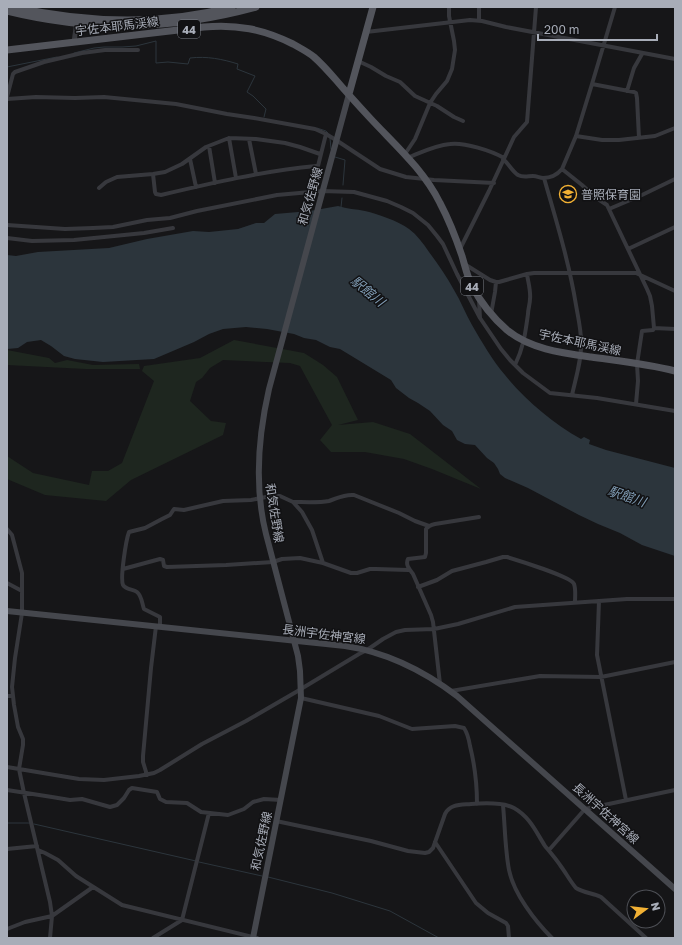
<svg xmlns="http://www.w3.org/2000/svg" width="682" height="945" font-family="'Golos Text','Noto Sans JP',sans-serif">
<style>
.green{fill:#1e261f}
.water{fill:#2c353c}
.lines{fill:none;stroke-linecap:round;stroke-linejoin:round}
.stream{stroke:#2c353c;stroke-width:1}
.minor{stroke:#37383d;stroke-width:4}
.tertiary{stroke:#37383d;stroke-width:5}
.secondary{stroke:#45474d;stroke-width:6}
.primary{stroke:#53555c;stroke-width:7}
.labels{text-anchor:middle;dominant-baseline:central;stroke-width:3;stroke-linejoin:round;paint-order:stroke}
.shield{fill:#111113;stroke:#7b7e86;stroke-width:1}
.shield-label{font-size:11px;font-weight:bold;fill:#a8adb8}
.street-label{font-size:12px;fill:#a8adb8;stroke:#111113}
.poi-label{font-size:12px;fill:#a8adb8;stroke:#111113;text-anchor:start}
.water-label{font-size:13px;font-style:italic;fill:#7f9bb3;stroke:#111113}
</style>
<rect width="100%" height="100%" fill="#161618"/>
<!-- green -->
<path class="green" d="M234 340 304 353 323 365 337 377 358 420 338 425 373 422 410 434 481 489 432 469 404 459 365 452H331L320 440 332 425 300 366 290 363 223 360 210 368 202 378 196 382 190 401 211 421 226 423 223 435 131 480 106 501 45 495 7 479V456L33 473 89 485 92 471H108L122 463 154 381 142 371 144 366 200 358Z
M7 350 49 358 55 363 67 360 93 365 139 364 140 369H86L7 365Z"/>
<!-- water -->
<path class="water" d="M338 206C347 209 356 209 365 211 378 214 398 221 409 229 417 235 423 243 429 252 438 264 447 277 454 290 461 301 465 313 472 325 482 342 492 360 505 375 526 401 553 423 581 439L584 437 590 440 589 444 606 450 675 468V556L642 545 620 533 598 524 579 515 528 488 505 478 500 474 498 469 494 463 487 458 475 445 465 444 457 440 452 431 443 425 430 411 418 403 409 398 396 388 391 380 340 349 330 347 316 340 304 338 294 334 267 329 246 327 223 329 209 334 194 342 154 359 103 362 75 359 64 356 51 346 41 340 27 342 18 348 7 349V255L16 256 38 252 109 248 147 239 193 231 209 232 238 229 256 223H264L275 214 310 211Z"/>
<g class="lines">
<!-- stream -->
<path class="stream" d="M74 53 94 48 104 47H122L136 46 156 41V63L168 62 188 64 190 58C207 56 222 59 238 64L237 69 255 76 247 92 253 96 266 109 264 117
M7 67 57 57
M317 128 326 131 328 133
M330 138 331 149
M335 157 345 160 343 185
M341 207 342 198
M7 823H30
M34 824 196 861
M199 862 262 876
M268 877 332 893 390 911 439 938"/>
<!-- minor -->
<path class="minor" d="M479 7V20
M366 32 470 20 482 21 506 27 675 59
M358 61 371 67 386 76 400 82 415 96 437 106 454 117 463 121
M592 84 634 92 636 93 637 98 639 138
M627 91 634 68 642 54
M7 97 13 74 15 72 44 62 82 53 105 50H138
M7 99 36 97 75 98 104 97 176 104 227 114 254 118 315 129 326 134 336 140 380 169 406 177 434 180 494 183
M576 136 602 140H619L655 136 675 128
M229 138 236 178
M249 139 256 174
M209 146 215 183
M405 154 415 139 430 103 436 94 447 81 452 69 455 50 454 41 449 16V7
M409 158 412 156C424 151 437 145 450 144 464 142 492 151 504 158
M190 159 196 187
M503 159C509 164 512 171 518 175 523 178 528 176 533 176 537 176 540 178 543 178 550 178 557 175 562 169L576 136 592 84 615 7
M562 169 582 185 595 197 607 205 647 289 650 296 652 306 654 328 653 330 642 331 637 364 638 381 636 404
M153 174 155 192 156 194 161 195C212 183 263 171 316 166H318L326 134
M544 178C556 220 569 262 576 305 578 317 581 329 581 341 582 359 576 377 572 395
M99 188 106 182 117 177 153 174 165 172 182 164 206 147 229 138 256 139 285 143 300 147 320 154
M609 209 642 195 675 179
M7 225 65 229 93 228 113 227 147 220 170 218 197 211 277 195 322 191 354 192 387 201 401 207 413 213 428 225 437 236 443 244 457 274 480 318
M7 238 32 241 74 240 144 233 173 228
M460 249 489 191 514 137 527 122 536 7
M628 249 675 227
M466 265 490 280 496 282H499L527 274 534 273H636L675 291
M479 300 480 318 501 349 510 360 523 373 550 393 597 398 675 411
M491 314 495 292 496 282
M654 328 675 329
M515 365C524 346 525 335 528 314 528 309 530 304 530 299 531 291 528 282 527 274
M293 502C303 502 319 503 329 501 338 498 344 494 354 495L399 513 415 521 429 526
M7 529 12 535 22 573V591
M123 569 160 559 163 560 164 566 167 567 226 565 273 562 282 559 300 558 323 563 351 573H357L370 569H376L408 570
M7 583 22 591V613L15 658 12 687 14 705 18 727 23 739V745L19 769 24 793 50 902 52 916 50 938
M418 587 437 580 452 571 486 562 503 557H507C517 560 572 577 574 584 576 589 575 597 575 602
M599 601 597 655 626 800
M160 626V617L144 609C142 604 142 596 137 592 133 589 126 590 123 585 120 578 126 540 129 532L145 528 162 519 170 515 174 509 184 510 223 501 251 500 271 496H280L293 502 302 512 312 530 323 563
M440 684 433 622 431 615 413 574C410 570 405 565 408 559L425 557 426 553V529C428 526 431 525 435 524L479 517
M451 691 540 676 601 677 675 662
M7 696H13
M301 698 379 716 412 729 455 726 464 728C468 734 469 740 470 746 475 766 477 783 477 804
M7 767 79 779 104 780 139 776 154 773 160 770 202 744 246 721 296 692 359 654 367 650 383 639 396 632 405 630 434 629 458 624 515 607 627 599H675
M147 775 143 762V756L151 668 156 626
M7 790 52 797 70 800 82 799 110 807 117 805 124 798 129 790 132 788 157 792 160 799 166 802 187 803 201 812 228 815 244 809 253 802 264 799 281 800
M503 805C505 826 505 849 509 870 514 894 535 921 552 938
M276 821 371 841 408 851 425 853 429 852 433 848 445 814C450 804 461 805 471 804 484 803 503 802 514 808 530 817 536 832 545 846 550 852 556 859 560 865 566 873 570 881 576 888 584 893 593 893 601 897L646 938
M435 842 476 903 488 913 506 923 508 926 509 938
M7 849 37 846
M38 850 45 853 58 860 76 876 122 905 257 938
M549 850 585 809 675 790
M7 929 25 922 52 916 93 887
M153 938 182 920 209 813"/>
<!-- tertiary -->
<path class="tertiary" d="M74 42 77 21"/>
<!-- secondary -->
<path class="secondary" d="M7 611 345 646C386 652 424 671 457 696L675 889
M253 938 301 698 300 671 298 656 266 534C254 486 258 437 269 389L349 94"/>
<!-- primary -->
<path class="primary" d="M13 7C86 23 160 26 232 7
M7 11C93 32 171 30 256 7
M7 50 204 27C236 24 263 29 293 44 300 48 308 52 314 57 322 64 329 72 336 80 347 93 358 105 370 118 395 145 423 169 440 203 449 220 456 238 462 256 465 266 467 276 472 286 481 303 492 317 507 330 530 349 562 353 591 357 619 361 647 364 675 371
M349 94 373 7"/>
</g>
<!-- icons -->
<defs>
<g id="school-ring" transform="scale(0.9)"><circle r="9.5" fill="#111113" stroke="#f2b134" stroke-width="1.5"/><path d="M0-5L7-2L0 1L-7-2ZM-4 1L0 2.5L4 1V4Q0 6-4 4Z" fill="#f2b134"/></g>
</defs>
<g fill-rule="evenodd">
<use href="#school-ring" x="568" y="194"/>
</g>
<g class="labels">
<!-- shield labels -->
<g class="shield">
<rect x="178" y="20" width="22" height="18" rx="3"/>
<rect x="461" y="277" width="22" height="18" rx="3"/>
</g>
<g class="shield-label">
<text x="189" y="29">44</text>
<text x="472" y="286">44</text>
</g>
<!-- street labels -->
<g class="street-label">
<text transform="translate(117 26) rotate(-7)">宇佐本耶馬渓線</text>
<text transform="translate(310 196) rotate(-74)">和気佐野線</text>
<text transform="translate(580 342) rotate(12)">宇佐本耶馬渓線</text>
<text transform="translate(275 513) rotate(81)">和気佐野線</text>
<text transform="translate(324 634) rotate(7)">長洲宇佐神宮線</text>
<text transform="translate(606 813) rotate(42)">長洲宇佐神宮線</text>
<text transform="translate(261 841) rotate(-78)">和気佐野線</text>
</g>
<!-- poi labels -->
<g class="poi-label">
<text x="581" y="194">普照保育園</text>
</g>
<!-- water labels -->
<g class="water-label">
<text transform="translate(368 291) rotate(39)">駅館川</text>
<text transform="translate(627 496) rotate(19)">駅館川</text>
</g>
</g>
<!-- border -->
<rect width="682" height="945" fill="none" stroke="#a8adb8" stroke-width="16"/>
<!-- north arrow -->
<g transform="translate(646 909) rotate(75)"><circle r="19" fill="#111113" stroke="#4d4f55"/>
<path d="M0-3L7 15L0 10L-7 15Z" fill="#f2b134"/>
<text y="-6" font-size="11" font-weight="bold" text-anchor="middle" fill="#a8adb8">N</text>
</g>
<!-- scale -->
<path d="M538 34v6h119v-6" fill="none" stroke="#a8adb8" stroke-width="2"/>
<text x="544" y="34" font-size="12" fill="#a8adb8" stroke="#111113" stroke-width="3" paint-order="stroke">200 m</text>
</svg>
